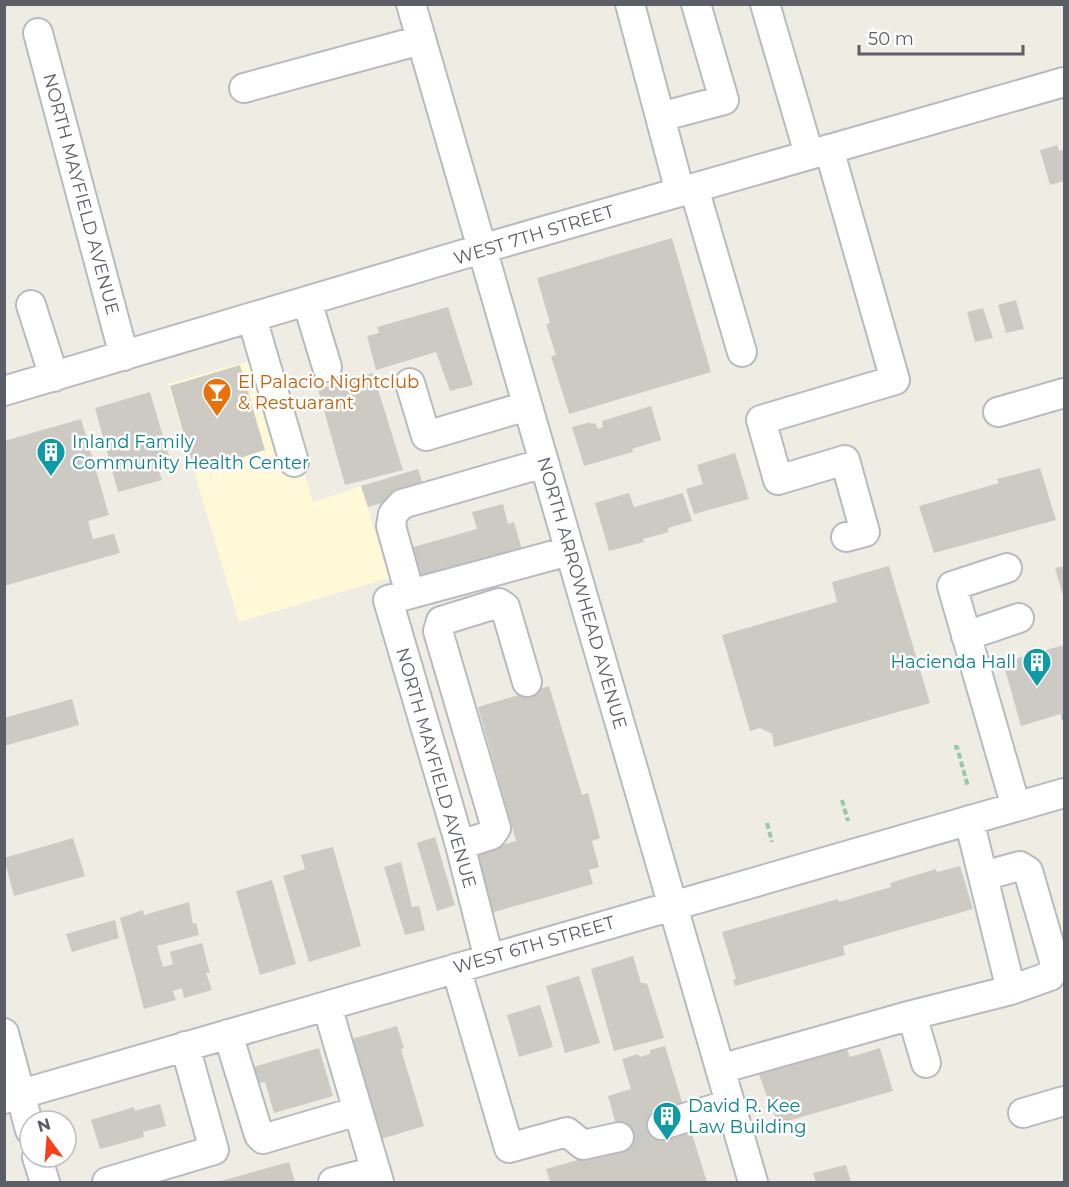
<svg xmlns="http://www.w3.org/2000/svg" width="1069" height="1187" font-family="Montserrat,sans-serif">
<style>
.commercial{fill:#fff9d8}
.building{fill:#cccac2}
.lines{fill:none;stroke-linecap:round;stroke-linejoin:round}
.minor-tunnel{stroke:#cacac4;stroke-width:28;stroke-dasharray:28 14;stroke-linecap:butt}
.minor-casing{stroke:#b8bac0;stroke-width:32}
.path{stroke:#95caa8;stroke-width:4;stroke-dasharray:6 3;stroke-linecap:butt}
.minor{stroke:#fff;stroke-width:28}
.labels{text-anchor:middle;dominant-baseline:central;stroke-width:5;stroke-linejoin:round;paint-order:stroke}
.street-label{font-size:18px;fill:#5b5f65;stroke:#fff}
.food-label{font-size:18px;fill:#c56008;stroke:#fff;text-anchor:start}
.culture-label{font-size:18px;fill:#0d838f;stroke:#fff;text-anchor:start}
</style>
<rect width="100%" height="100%" fill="#efede3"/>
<!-- commercial -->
<path class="commercial" d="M271 355 313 502 361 486 389 578 239 622 168 384Z"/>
<!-- building -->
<path class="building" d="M1057 145 1059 151 1064 150V181L1050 185 1040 150Z
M672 238 711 372 569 414 551 356 556 355 546 324 550 323 537 278Z
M1016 300 1024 329 1006 333 998 305Z
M448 307 473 385 450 391 436 352 376 370 367 336 379 333 377 327Z
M983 308 993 338 975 342 967 312Z
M240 365 265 450 243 457 245 464 232 468 230 460 194 470 170 386Z
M373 373 403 470 345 485 318 389Z
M150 392 172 467 159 471 162 480 118 492 95 408Z
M651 406 661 440 632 449 633 452 584 466 572 427 591 422V424L595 423 598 429 603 427 602 421Z
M81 419 109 515 88 521 93 539 114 534 120 553 4 586V441Z
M735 453 749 499 694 514 686 489 703 484 697 465Z
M1040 468 1056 520 934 553 919 506 999 483 997 479Z
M418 469 425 491 368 507 361 486Z
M629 493 634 507 683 493 692 521 668 528 669 532 643 539 644 542 609 551 595 503Z
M503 504 508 524 514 522 522 550 419 581 410 548 477 529 472 512Z
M889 566 930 703 774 747 772 734 760 728 750 731 722 635 837 602 832 582Z
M1064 566V599L1055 568Z
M1064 645V713L1021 726 1003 662Z
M549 686 582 795 588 793 600 838 592 841 599 867 589 870 593 884 487 914 469 854 516 841 478 707Z
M72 699 79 725 4 746V718Z
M435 837 455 905 437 911 417 843Z
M73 838 85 876 14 896 4 858Z
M333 847 361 946 309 962 283 876 305 869 301 855Z
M401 862 412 907 419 906 425 930 405 935 384 867Z
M960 866 973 909 843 946 845 955 735 986 733 980 736 979 722 932 838 899 839 902 891 887 890 883 936 869 937 872Z
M272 880 296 964 260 975 236 891Z
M189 902 193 924 196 923 199 935 157 946 163 967 173 964 170 952 202 943 210 973H206L212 990 184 998 182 988 173 991 176 1000 144 1009 120 918 143 910 144 915Z
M115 920 119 938 72 952 66 934Z
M633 956 641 983H646L648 986 664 1038 614 1051 591 969Z
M579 976 600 1043 565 1053 546 986Z
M540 1005 553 1047 519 1057 507 1015Z
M397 1026 404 1048 401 1049 424 1126 378 1140 350 1042 355 1038Z
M665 1046 683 1105 668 1111 654 1138 690 1128 707 1182H693L692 1181 686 1182H550L546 1169 653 1139 622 1146 608 1096 631 1089 622 1059 638 1054 640 1057 650 1054V1050Z
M319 1048 333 1096 274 1113 265 1082 255 1084 250 1068Z
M880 1048 893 1091 777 1124 770 1096 767 1097 759 1074 847 1049 850 1057Z
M160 1104 166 1126 143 1132 144 1137 100 1149 91 1120 134 1107 135 1111Z
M289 1162 295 1182H217Z
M846 1165 851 1182H816L813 1173Z"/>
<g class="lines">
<!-- minor-tunnel -->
<path class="minor-tunnel" d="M619 1137 662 1125"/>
<!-- minor casing -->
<g class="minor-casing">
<path id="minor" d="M411 4 753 1182
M630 4 680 192
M765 4 809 154
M38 33 124 356
M244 88 421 40
M660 117 724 100 696 4
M829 149 895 380 761 420 778 480 845 460 865 532 846 537
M694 188 742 352
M307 301 327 367
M31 305 54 377
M252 318 294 462
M410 383 426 436 527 406
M4 391 481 249 1064 82
M998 412 1064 393
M1007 568 952 586 1016 807
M410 594 391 526 393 514 402 504 544 463
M966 636 1019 618
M460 845 491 835 496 828 438 631 441 621 499 603 505 607 527 682
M983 876 1020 866 1028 871 1055 964 1050 976 1011 990
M489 959 460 845 388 600 569 551
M456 968 509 1148 567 1132 583 1145 619 1137
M327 1006 379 1182
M4 1033 30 1130
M228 1034 259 1135 263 1139 358 1111
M926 1063 912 1015 1011 990 969 820
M720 1069 912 1015
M4 1099 1064 793
M1023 1113 1064 1101
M662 1125 730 1104
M37 1157 45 1182
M107 1182 214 1150 185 1046
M333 1182 376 1171"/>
</g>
<!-- path -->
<path class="path" d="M1063 714 1064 720
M954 747H957L968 787
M842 800 848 821
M767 823 772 842"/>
<!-- minor -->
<use href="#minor" class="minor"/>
</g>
<!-- icons -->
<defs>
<g id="bar-pin" transform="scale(1.5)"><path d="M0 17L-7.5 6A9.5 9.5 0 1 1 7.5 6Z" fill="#e8710a" stroke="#fff"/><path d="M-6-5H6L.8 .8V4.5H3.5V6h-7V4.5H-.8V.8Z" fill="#fff"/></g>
<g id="building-pin" transform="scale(1.5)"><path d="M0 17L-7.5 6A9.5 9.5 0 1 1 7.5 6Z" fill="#0f9aa8" stroke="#fff"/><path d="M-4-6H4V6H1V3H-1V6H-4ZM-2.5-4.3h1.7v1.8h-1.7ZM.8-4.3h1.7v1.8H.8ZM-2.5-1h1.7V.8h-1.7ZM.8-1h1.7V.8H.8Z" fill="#fff"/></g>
</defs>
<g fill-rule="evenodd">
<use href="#bar-pin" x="217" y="392"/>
<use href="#building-pin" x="51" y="452"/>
<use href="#building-pin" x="1037" y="662"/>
<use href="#building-pin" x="667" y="1116"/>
</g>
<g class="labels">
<!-- street labels -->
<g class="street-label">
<text transform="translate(81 194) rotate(75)">NORTH MAYFIELD AVENUE</text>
<text transform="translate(534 235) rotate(-17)">WEST 7TH STREET</text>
<text transform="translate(582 593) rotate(74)">NORTH ARROWHEAD AVENUE</text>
<text transform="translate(436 768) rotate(74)">NORTH MAYFIELD AVENUE</text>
<text transform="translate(534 945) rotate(-16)">WEST 6TH STREET</text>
</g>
<!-- food labels -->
<g class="food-label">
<text x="238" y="382">El Palacio Nightclub<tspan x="238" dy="21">&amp; Restuarant</tspan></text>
</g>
<!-- culture labels -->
<g class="culture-label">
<text x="72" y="442">Inland Family<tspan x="72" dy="21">Community Health Center</tspan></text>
<text x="1016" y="662" text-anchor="end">Hacienda Hall</text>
<text x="688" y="1106">David R. Kee<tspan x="688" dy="21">Law Building</tspan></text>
</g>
</g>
<!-- border -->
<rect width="1069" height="1187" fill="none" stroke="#5b5f65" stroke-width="12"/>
<!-- north arrow -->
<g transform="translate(48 1139) rotate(344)"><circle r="28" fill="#ffffff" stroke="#bdbfc1" stroke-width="1.5"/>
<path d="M0-4.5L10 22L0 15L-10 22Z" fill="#f64121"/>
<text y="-9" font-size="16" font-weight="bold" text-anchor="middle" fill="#5b5f65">N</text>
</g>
<!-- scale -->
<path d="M859 45v9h164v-9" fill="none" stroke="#5b5f65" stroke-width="3"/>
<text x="868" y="45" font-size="18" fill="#5b5f65" stroke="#ffffff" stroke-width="4.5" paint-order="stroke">50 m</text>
</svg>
